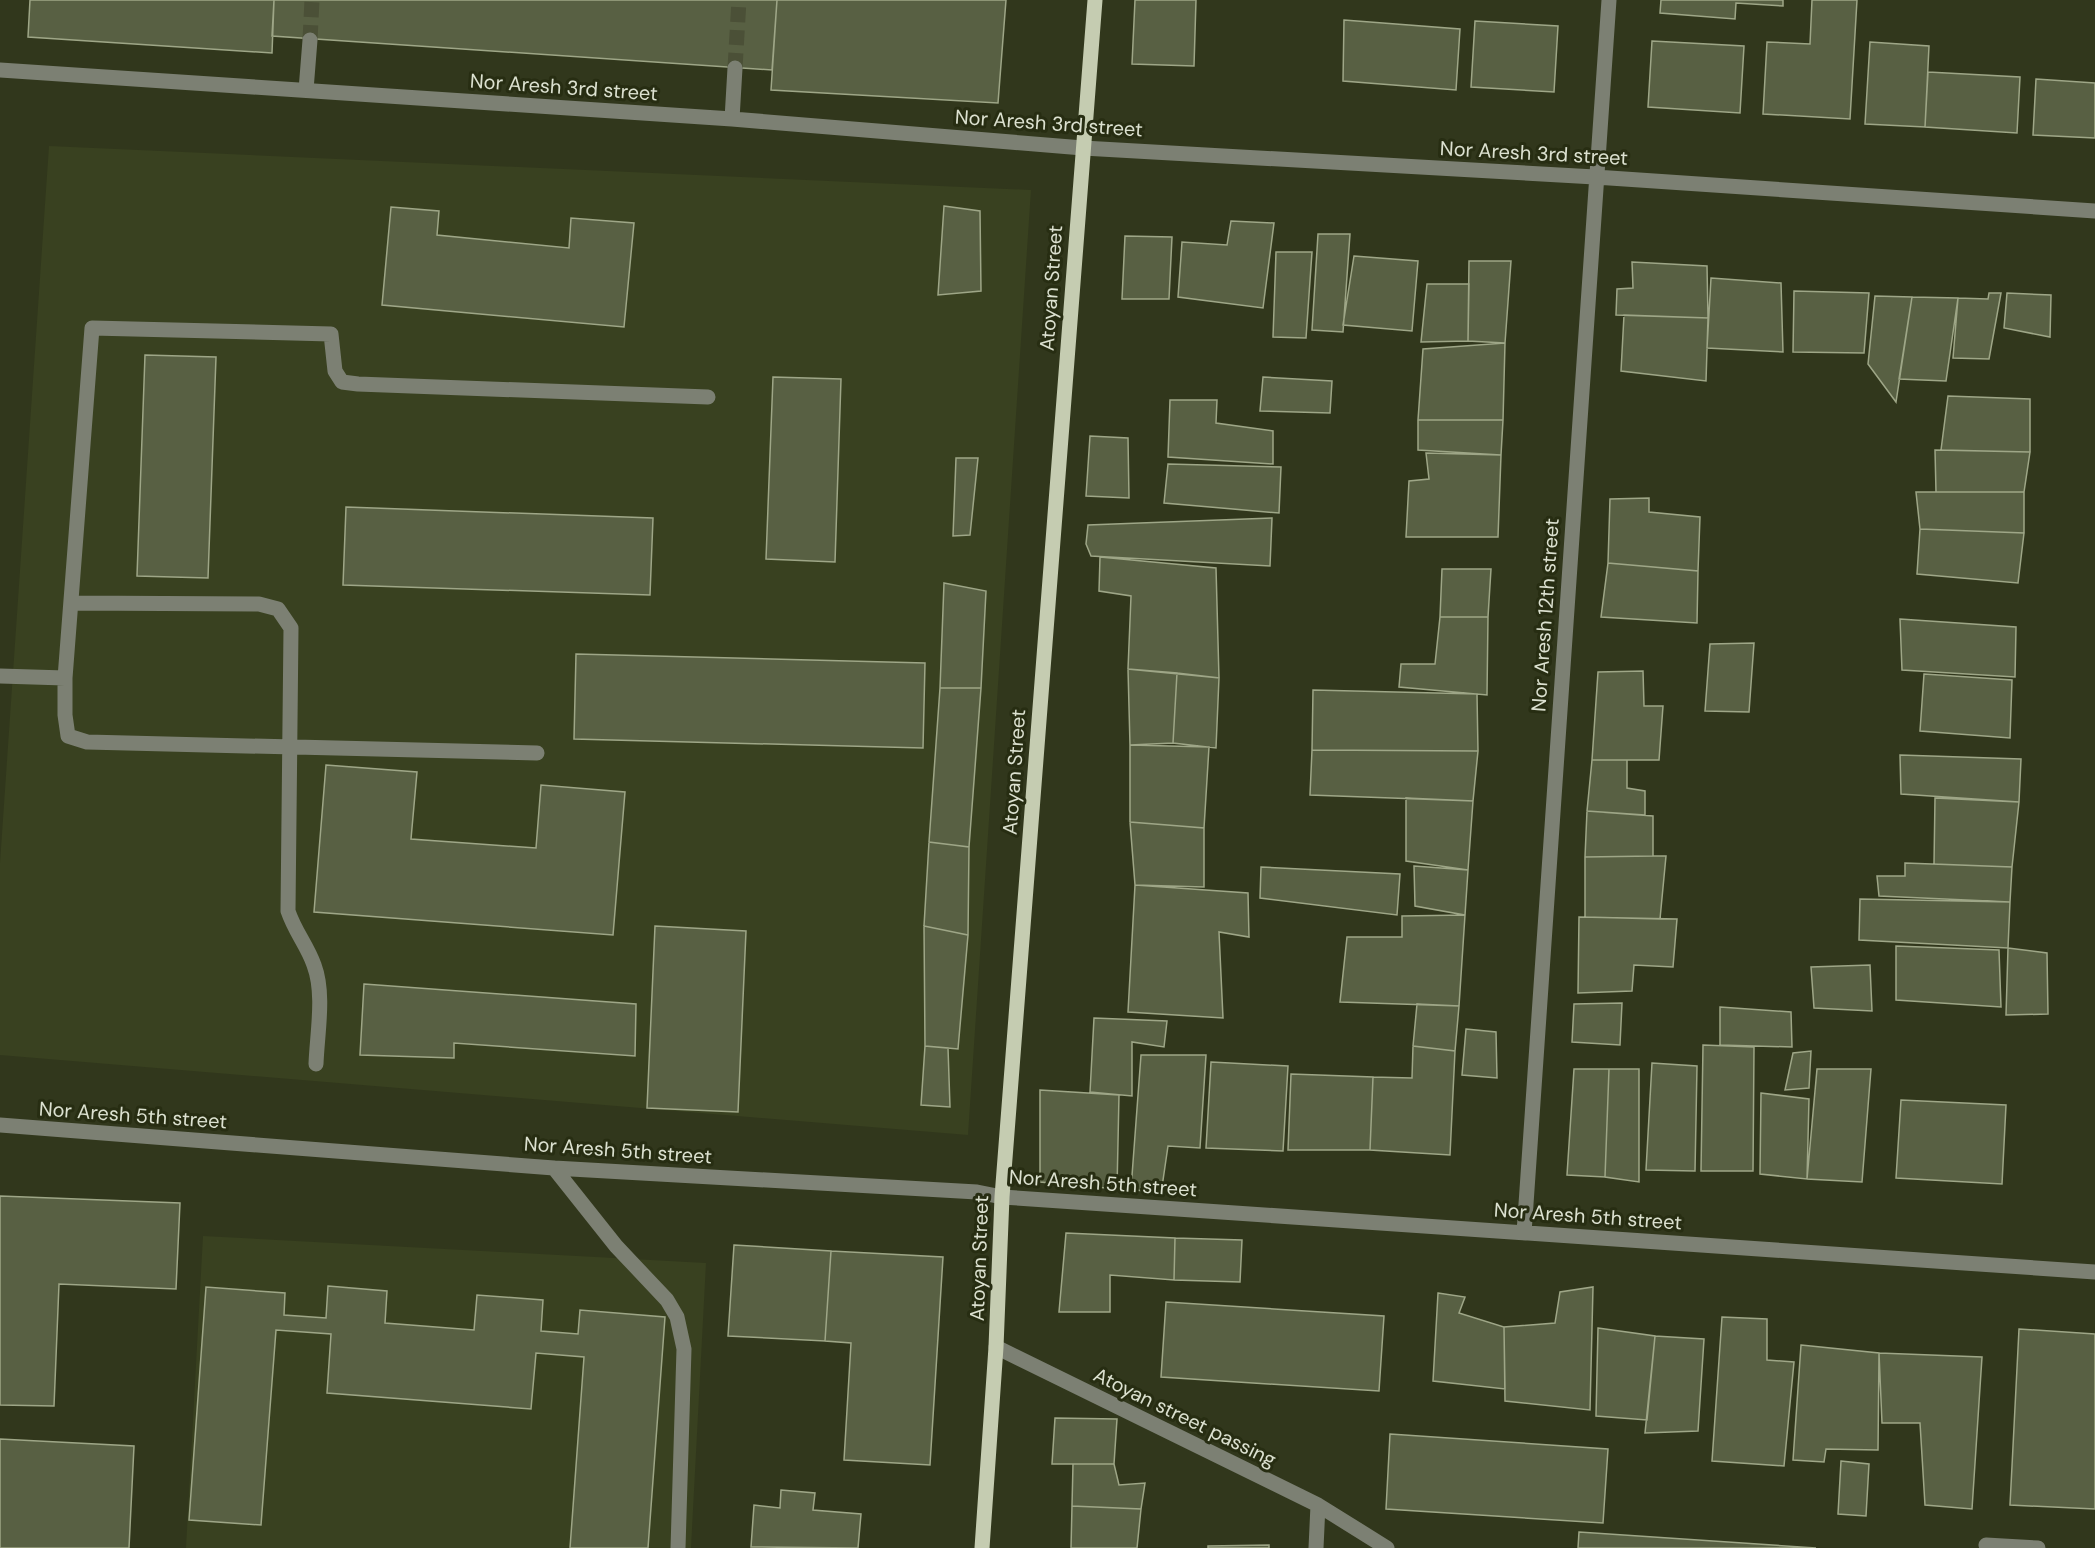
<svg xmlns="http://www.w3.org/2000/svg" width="2095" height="1548" font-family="'DM Sans',sans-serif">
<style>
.built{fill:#394120}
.building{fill:#586043;stroke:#9ea687;stroke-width:1.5}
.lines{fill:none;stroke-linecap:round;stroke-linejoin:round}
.minor-tunnel{stroke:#4b5037;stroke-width:15;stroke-dasharray:15 8;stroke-linecap:butt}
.minor{stroke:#7c8073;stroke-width:15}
.major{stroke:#c5ccb1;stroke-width:15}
.labels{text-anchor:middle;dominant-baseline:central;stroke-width:6;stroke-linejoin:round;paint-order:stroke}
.street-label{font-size:20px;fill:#dce1d0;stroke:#272d12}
</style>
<rect width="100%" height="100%" fill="#31371c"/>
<!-- built -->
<path class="built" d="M49 146 1031 190 968 1135 0 1055V863Z
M203 1236 706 1263 691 1548H186Z"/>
<!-- building -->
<path class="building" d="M30 0H274L272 53 28 37Z
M274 0H777L772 70 272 36Z
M777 0H1006L998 103 771 90Z
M1135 0H1196L1194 66 1132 64Z
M1661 0H1783V6L1736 3 1735 19 1660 13Z
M1812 0H1857L1850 119 1763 114 1767 42 1810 44Z
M1344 20 1460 29 1456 90 1343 81Z
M1475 21 1558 26 1554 92 1471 87Z
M1652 41 1744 46 1740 113 1648 107Z
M1870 42 1929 46 1925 127 1865 124Z
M1928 72 2020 77 2017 133 1925 127Z
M2036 79 2095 83V138L2033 135Z
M944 206 980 211 981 291 938 295Z
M391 207 439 211 437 235 569 248 571 218 634 223 624 327 382 305Z
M1231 221 1274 223 1263 308 1178 297 1182 242 1227 245Z
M1318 234H1350L1343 332 1312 330Z
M1125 236 1172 237 1169 299H1122Z
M1276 252H1312L1306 338 1273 337Z
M1354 256 1418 261 1412 331 1343 325Z
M1469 261H1511L1505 343 1468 341Z
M1632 262 1707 266 1708 318 1616 315 1617 289 1633 288Z
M1711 278 1781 283 1783 352 1707 348Z
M1427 284H1469L1468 341 1421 342Z
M1794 291 1869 293 1864 353 1793 352Z
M1989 293H2001L1989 359 1953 358 1958 298 1988 299Z
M2007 293 2051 295 2050 337 2004 328Z
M1875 296 1912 297 1896 402 1868 364Z
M1912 297 1958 298 1946 381 1899 379Z
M1624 315 1708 318 1706 381 1621 371Z
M1505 343 1503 420H1418L1423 349Z
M145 355 216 357 208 578 137 576Z
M773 377 841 379 835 562 766 559Z
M1263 377 1332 381 1330 413 1260 411Z
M1948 396 2030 399V452L1941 450Z
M1170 400H1217L1216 423 1273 431V464L1168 457Z
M1418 420H1503L1501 455 1418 450Z
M1090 436 1128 438 1129 498 1086 496Z
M1935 450 2030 452 2024 492H1936Z
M1426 453 1501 455 1498 537H1406L1409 481 1429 479Z
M956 458H978L970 535 953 536Z
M1168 464 1281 467 1279 513 1164 503Z
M1916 492H2024V533L1920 529Z
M1649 498V512L1700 517 1698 571 1608 563 1610 499Z
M346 507 653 518 650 595 343 585Z
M1272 518 1270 566 1091 556 1086 544 1088 525Z
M1920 529 2024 533 2018 583 1917 574Z
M1100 557 1216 568 1219 678 1128 669 1131 596 1099 591Z
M1608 563 1698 571 1697 623 1601 617Z
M1442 569H1491L1488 617H1440Z
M944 583 986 591 981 688H940Z
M1440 617H1488L1487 695 1399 687 1401 664H1435Z
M1900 619 2016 627 2015 677 1902 670Z
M1754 643 1749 712 1705 711 1710 644Z
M576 654 925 663 923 748 574 739Z
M1128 669 1177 673 1173 743 1130 745Z
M1643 671 1644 706H1663L1659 760H1592L1598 672Z
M1177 673 1219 678 1216 748 1173 743Z
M1924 674 2012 680 2010 738 1920 731Z
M940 688H981L969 847 929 842Z
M1313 690 1477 694 1478 751 1312 750Z
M1130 745 1209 747 1204 828 1130 822Z
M1312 750 1478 751 1473 801 1310 795Z
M1900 755 2021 759 2019 802 1901 794Z
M1592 760H1627V788L1645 791V815L1587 811Z
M326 765 417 772 411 839 536 848 541 785 625 792 613 935 314 912Z
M1406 798 1473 801 1468 870 1406 861Z
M1935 798 2019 802 2012 867 1934 864Z
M1587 811 1653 816V856L1585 857Z
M1130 822 1204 828V887L1135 885Z
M929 842 969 847 968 935 924 926Z
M1653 856H1666L1660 919 1585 917V857Z
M1905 863 2012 867 2010 902 1879 896 1877 876H1905Z
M1414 866 1468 870 1465 915 1415 906Z
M1261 867 1400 874 1397 915 1260 898Z
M1135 885 1248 893 1249 937 1219 932 1223 1018 1128 1012Z
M1860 899 2010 902 2008 948 1859 940Z
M1465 915 1459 1006 1340 1002 1347 937H1402V916Z
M1579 917 1677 919 1673 967 1634 965 1632 991 1578 993Z
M655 926 746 931 738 1112 647 1108Z
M924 926 968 935 958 1049 925 1046Z
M1896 946 1999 950 2001 1007 1896 1000Z
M2008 948 2047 953 2048 1014 2006 1015Z
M1870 965 1872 1011 1814 1008 1811 967Z
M364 984 636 1004 635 1056 454 1043V1058L360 1055Z
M1622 1003 1620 1045 1572 1042 1574 1004Z
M1417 1004 1459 1006 1455 1051 1413 1046Z
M1720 1007 1791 1012 1792 1047 1720 1045Z
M1094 1018 1167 1021 1164 1047 1132 1042V1096L1090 1092Z
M1466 1029 1496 1032 1497 1078 1462 1075Z
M1703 1045 1754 1047 1753 1171H1701Z
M925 1046 948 1048 950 1107 921 1105Z
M1413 1046 1455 1051 1450 1155 1370 1150 1373 1077 1412 1078Z
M1811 1051 1809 1088 1785 1090 1793 1053Z
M1141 1055H1206L1200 1148 1168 1146 1161 1194 1131 1189Z
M1211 1062 1288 1066 1283 1151 1206 1148Z
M1652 1063 1697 1066 1695 1171 1646 1170Z
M1574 1069H1609L1605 1177 1567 1175Z
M1609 1069H1639V1182L1605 1177Z
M1817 1069H1871L1862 1182 1807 1179Z
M1291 1074 1373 1077 1370 1150H1288Z
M1040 1090 1119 1095 1117 1189 1040 1182Z
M1761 1093 1809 1099 1807 1179 1760 1174Z
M1901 1100 2006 1105 2002 1184 1896 1178Z
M0 1196 180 1203 176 1289 59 1284 54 1406 0 1405Z
M1066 1233 1175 1238 1174 1280 1110 1275V1312H1059Z
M1175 1238 1242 1240 1240 1282 1174 1280Z
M734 1245 831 1251 825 1341 728 1336Z
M831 1251 943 1257 930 1465 844 1460 851 1343 825 1341Z
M328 1286 387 1291 385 1323 474 1330 477 1295 543 1300 541 1331 578 1334 580 1310 665 1317 648 1548H570L584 1357 536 1353 531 1409 327 1393 331 1334 276 1330 261 1525 189 1520 206 1287 285 1293 284 1315 326 1318Z
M1593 1287 1590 1410 1505 1401 1504 1327 1555 1323 1560 1292Z
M1438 1293 1465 1297 1459 1313 1504 1327 1505 1389 1433 1381Z
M1166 1302 1384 1316 1379 1391 1161 1377Z
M1722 1317 1767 1319V1360L1794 1362 1784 1466 1712 1461Z
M1598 1328 1655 1336 1647 1420 1596 1416Z
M2019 1329 2095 1334V1509L2010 1505Z
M1655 1336 1704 1339 1698 1431 1645 1433Z
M1801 1345 1879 1353 1878 1450 1826 1449 1824 1462 1793 1460Z
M1879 1353 1982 1357 1972 1509 1925 1505 1920 1423H1882Z
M1055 1418 1117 1419 1114 1464H1052Z
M1390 1434 1608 1449 1603 1523 1386 1509Z
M0 1439 134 1446 129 1548H0Z
M1841 1461 1869 1464 1866 1516 1838 1514Z
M1073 1464H1114L1119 1485 1145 1483 1141 1509 1072 1506Z
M781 1490 815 1493 813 1510 861 1514 858 1548 751 1547 754 1505 780 1508Z
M1072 1506 1141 1509 1137 1548H1071Z
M1579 1532 1816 1548H1578Z
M1269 1545V1548H1208V1546Z"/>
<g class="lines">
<!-- minor-tunnel -->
<path class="minor-tunnel" d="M310 40 312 0
M735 68 739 0"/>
<!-- minor -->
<path class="minor" d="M0 70 732 119 1083 148 1595 177 2095 211
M306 90 310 40
M732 119 735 68
M71 603 259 604 278 609 291 628 288 911C295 932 307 945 314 965 325 994 317 1034 316 1064
M0 676 65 678V715L68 736 87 742 537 753
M65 678 92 328 331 334 335 371 342 382 358 384 708 397
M0 1125 554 1168 977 1192 1002 1197 2095 1272
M554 1168 616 1246 667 1300 677 1317 684 1349 678 1548
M1524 1233 1609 0
M996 1347 1318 1505 1316 1548
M1318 1505 1387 1548
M1986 1545 2038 1548"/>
<!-- major -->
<path class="major" d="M982 1548 996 1347 1002 1197 1095 0"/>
</g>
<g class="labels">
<!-- street labels -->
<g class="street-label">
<text transform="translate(564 87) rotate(4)">Nor Aresh 3rd street</text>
<text transform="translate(1049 123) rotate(4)">Nor Aresh 3rd street</text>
<text transform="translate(1534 153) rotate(3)">Nor Aresh 3rd street</text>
<text transform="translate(1051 288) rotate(-86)">Atoyan Street</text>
<text transform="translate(1545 615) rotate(-86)">Nor Aresh 12th street</text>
<text transform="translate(1014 772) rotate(-86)">Atoyan Street</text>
<text transform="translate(133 1115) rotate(4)">Nor Aresh 5th street</text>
<text transform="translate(618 1150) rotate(4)">Nor Aresh 5th street</text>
<text transform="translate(1103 1183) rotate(4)">Nor Aresh 5th street</text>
<text transform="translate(1588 1216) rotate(4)">Nor Aresh 5th street</text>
<text transform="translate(979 1258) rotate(-88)">Atoyan Street</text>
<text transform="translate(1185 1417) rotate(26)">Atoyan street passing</text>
</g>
</g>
</svg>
